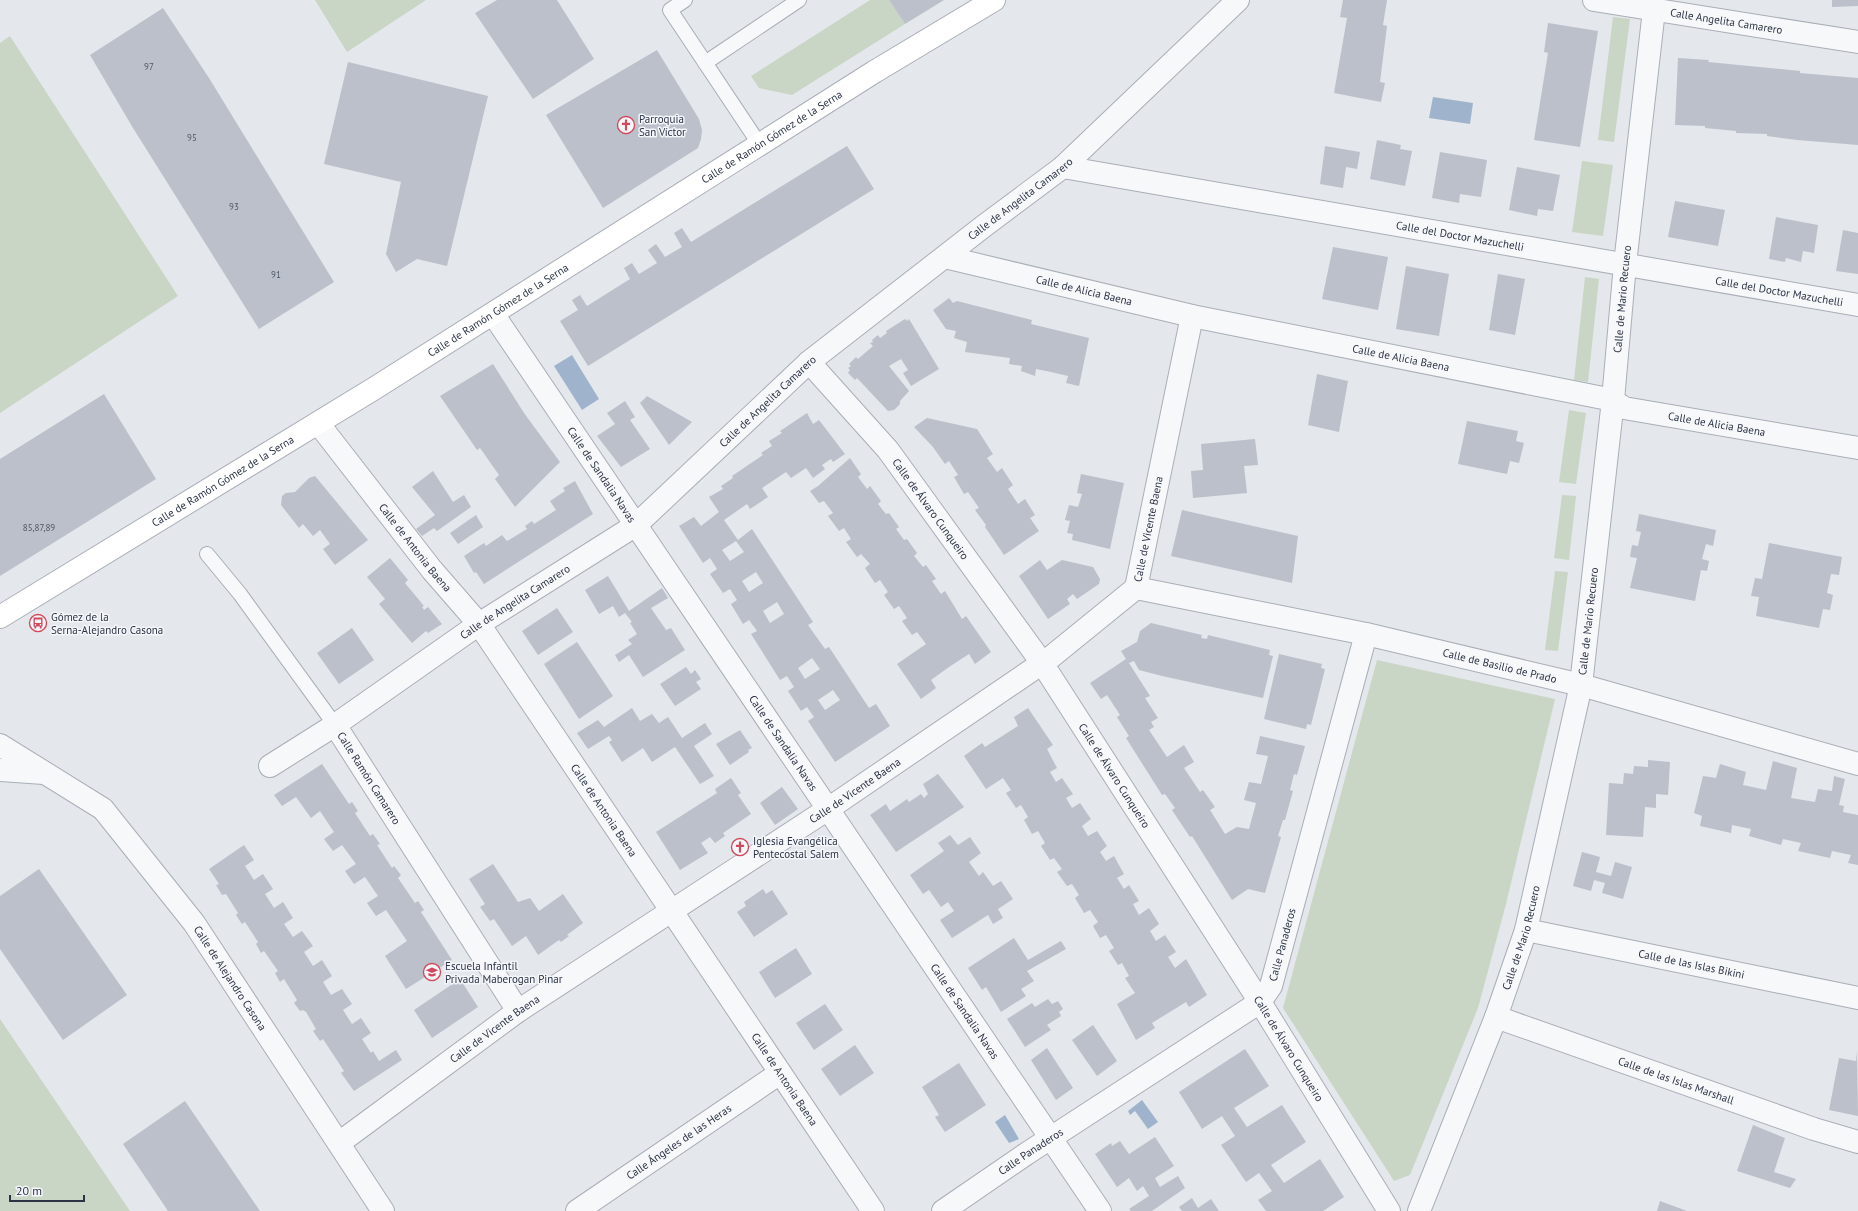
<svg xmlns="http://www.w3.org/2000/svg" width="1858" height="1211" font-family="'PT Sans',sans-serif">
<style>
.green{fill:#c9d6c5}
.water{fill:#9fb4cc}
.building{fill:#bbc0ca;fill-rule:evenodd}
.lines{fill:none;stroke-linecap:round;stroke-linejoin:round}
.lane-casing{stroke:#a9aeb7;stroke-width:16}
.street-casing{stroke:#a9aeb7;stroke-width:24}
.secondary-casing{stroke:#a9aeb7;stroke-width:24}
.lane{stroke:#f7f8fa;stroke-width:14}
.street{stroke:#f7f8fa;stroke-width:22}
.secondary{stroke:#fff;stroke-width:22}
.labels{text-anchor:middle;dominant-baseline:central;stroke-width:3;stroke-linejoin:round;paint-order:stroke}
.number-label{font-size:9px;fill:#4f5766}
.street-label{font-size:11px;fill:#2b3445;stroke:#f4f6f9}
.poi-label{font-size:11px;fill:#2b3445;stroke:#f4f6f9;text-anchor:start}
</style>
<rect width="100%" height="100%" fill="#e4e7ec"/>
<!-- green -->
<path class="green" d="M315 0H426L347 52Z
M870 0H889L905 24 792 95 759 88 751 76Z
M1613 17 1630 19 1614 142 1598 140Z
M10 36 178 296 0 413V43Z
M1582 161 1613 165 1603 236 1572 232Z
M1585 277 1599 279 1588 382 1574 380Z
M1569 410 1586 413 1576 484 1559 482Z
M1562 495 1576 496 1569 560 1554 558Z
M1555 571 1568 572 1558 651 1545 650Z
M1377 660 1555 699 1506 904 1478 1008 1410 1175 1394 1181 1283 1008Z
M0 1019 130 1211H0Z"/>
<!-- water -->
<path class="water" d="M1433 97 1473 103 1470 124 1429 118Z
M572 355 599 399 582 410 554 366Z
M1142 1100 1158 1122 1148 1129 1135 1111 1130 1115 1128 1111Z
M1005 1115 1019 1139 1009 1143 995 1122Z"/>
<!-- building -->
<path class="building" d="M497 0H557L594 59 533 99 475 13Z
M889 0H944L905 24Z
M1343 0H1387L1383 25 1387 26 1380 82 1385 83 1381 102 1334 93 1347 18 1340 17Z
M1832 0H1858V6L1832 7Z
M163 8 209 78 334 282 259 329 133 128 90 55Z
M1548 23 1598 31 1580 147 1534 140 1548 53 1544 52Z
M657 50 699 119 702 130 701 139 698 148 603 208 546 115Z
M1678 58 1709 60 1708 62 1800 71V73L1858 78V145L1797 140 1767 136V134L1736 133V131L1705 128V126L1675 125Z
M348 62 488 96 447 266 417 259 396 272 386 254 401 182 324 164Z
M1377 140 1401 145 1400 149 1412 151 1405 186 1370 179Z
M847 146 874 189 588 366 560 321 578 310 572 300 580 295 587 306 630 279 624 268 632 263 639 274 657 263 648 250 656 244 665 257 682 247 674 233 682 228 691 242Z
M1325 146 1360 152 1357 169 1346 167 1343 188 1320 184Z
M1440 152 1487 160 1481 197 1460 194 1459 203 1432 198Z
M1517 167 1560 175 1553 211 1538 209 1537 216 1509 210Z
M1675 201 1725 210 1718 246 1668 237Z
M1776 217 1818 225 1814 253 1803 251 1801 262 1786 258 1785 262 1769 259Z
M1843 230 1858 233V274L1836 271Z
M1333 247 1388 257 1378 310 1322 299Z
M1406 266 1449 274 1439 336 1396 329Z
M1498 274 1525 279 1515 335 1489 330Z
M949 298 953 303 957 301 1032 320 1031 324 1089 338 1079 386 1066 383 1068 376 1051 372 1036 369 1035 376 1021 371 1022 366 1009 364 1010 358 965 352 967 342 954 338 956 331 946 329 933 310Z
M905 319 907 321 909 319 939 369 911 386 903 373 908 370 901 359 889 366 909 391 900 401V404L894 410 888 411 857 378 855 380 848 373 850 370 848 368 851 366 849 364 856 357 858 359 873 346 870 343 873 342 872 340 878 335 880 338 887 333 886 331Z
M493 364 524 413 560 462 515 507 495 479 499 475 480 448 477 450 440 396Z
M1317 374 1348 381 1339 432 1308 425Z
M104 394 156 479 0 576V459Z
M647 396 692 422 669 445 640 403Z
M625 401 635 417 630 420 650 449 621 467 597 436 615 424 607 413Z
M807 413 813 424 819 420 845 454 833 462 831 459 822 465 825 469 813 478 806 468 791 478 786 472 762 488 768 497 750 509 747 504 724 520 738 540 752 529 813 622 808 625 825 649 829 647 869 708 876 704 890 726 835 762 808 721 814 717 807 707 801 711 788 691 794 687 787 676 780 680 751 634 757 631 749 620 743 624 731 604 737 600 730 589 723 593 710 574 717 569 710 558 703 563 679 526 694 517 701 526 719 512 709 497 723 489 721 486 733 478 732 476 763 455 761 453 772 446 769 441 782 433 780 431ZM736 541 744 552 730 561 722 550ZM756 572 763 583 749 592 742 581ZM777 602 784 614 770 623 763 611ZM812 658 820 669 805 679 798 668ZM833 690 840 700 825 710 818 700Z
M927 418 977 429 993 454 987 458 997 472 1002 468 1013 485 1008 489 1018 504 1025 499 1035 515 1030 518 1039 531 1004 555 985 527 986 525 975 510 979 508 968 492 964 494 954 477 958 475 949 461 945 464 933 447 914 427Z
M1467 421 1518 431 1516 441 1524 443 1519 463 1510 461 1507 474 1458 464Z
M1255 439 1258 465 1244 466 1247 493 1193 498 1191 471 1203 470 1201 444Z
M850 458 861 474 858 477 867 489 870 486 881 501 878 504 886 514 889 513 899 527 896 529 904 540 907 539 917 553 914 556 923 567 926 565 936 579 932 581 941 594 945 591 962 619 966 616 991 652 975 664 969 654 949 667 931 680 936 688 921 699 897 664 926 644 917 632 912 635 902 621 907 618 899 606 894 609 884 595 888 592 880 580 875 583 865 568 870 564 861 554 857 557 846 542 851 539 844 528 839 531 828 516 833 513 824 501 819 503 810 491 818 486Z
M433 471 453 502 464 495 471 507 437 531 434 528 422 536 416 529 435 515 412 487Z
M1081 474 1124 483 1110 549 1072 540 1073 534 1067 533 1070 521 1065 520 1069 505 1078 507 1082 494 1077 493Z
M315 476 368 540 335 565 323 549 330 544 320 530 313 536 303 524 299 528 281 505 282 496 286 493 295 492 309 478Z
M575 481 593 514 484 584 476 572 474 573 464 556 484 543 486 546 502 535 507 541 527 529 525 526 532 521 534 524 556 510 550 501 565 491 563 488Z
M1182 510 1298 536 1292 583 1171 556Z
M1639 514 1716 530 1713 546 1706 544 1702 559 1709 561 1707 571 1701 570 1695 601 1630 588 1637 558 1630 557 1632 545 1638 546 1641 532 1636 531Z
M476 515 483 527 458 544 450 533Z
M1769 543 1842 557 1839 575 1831 574 1827 593 1833 595 1830 610 1823 609 1819 628 1756 616 1759 597 1751 596 1755 578 1762 579Z
M390 558 408 580 405 583 424 606 422 607 424 610 428 607 442 624 428 633 426 631 412 643 379 604 385 599 367 577Z
M1040 560 1047 570 1062 560 1093 567 1100 579 1099 584 1077 599 1073 594 1067 599 1070 604 1048 619 1019 576Z
M608 576 629 611 662 588 668 598 651 608 666 630 671 628 685 650 643 677 629 655 619 662 615 655 632 644 628 640 637 634 630 623 632 622 625 613 619 617 613 606 599 614 585 590Z
M557 608 573 632 538 655 522 631Z
M1151 623 1202 635 1201 638 1207 639 1208 635 1270 650 1269 655 1273 656 1263 698 1162 676 1139 670 1134 661 1129 663 1150 696 1145 698 1158 718 1151 722 1154 727 1149 730 1167 757 1184 745 1194 762 1184 768 1200 792 1203 790 1215 807 1210 810 1225 834 1237 827 1249 829 1256 803 1244 800 1249 782 1261 784 1268 756 1256 754 1260 736 1305 746 1297 775 1294 774 1290 790 1293 791 1285 820H1283L1278 836 1281 837 1265 893 1248 889 1232 900 1192 836 1190 837 1172 810 1175 808 1165 794 1162 795 1126 738 1129 736 1117 717 1120 715 1107 695 1101 699 1090 683 1126 659 1121 651 1137 642 1140 631Z
M352 628 374 660 339 684 317 653Z
M577 642 613 696 579 719 544 664Z
M1279 654 1322 664 1321 668 1325 669 1311 725 1307 724 1306 729 1264 719Z
M686 667 691 674 695 670 701 679 696 682 701 689 675 706 660 684Z
M632 708 640 721 652 714 659 723 668 717 682 738 705 723 712 734 694 746 714 776 700 784 675 747 652 762 643 748 622 762 609 742 612 740 609 736 588 749 577 733 598 720 604 727Z
M1028 708 1053 745 1047 749 1057 768 1050 772 1056 782 1062 778 1073 794 1066 798 1072 808 1080 803 1091 819 1082 826 1088 836 1097 831 1107 846 1100 852 1106 861 1114 856 1124 874 1117 878 1124 889 1129 885 1139 901 1133 904 1139 915 1149 908 1159 924 1150 931 1156 941 1165 935 1176 952 1168 957 1175 968 1186 959 1207 995 1189 1007 1186 1002 1152 1023 1155 1028 1136 1040 1117 1004 1135 993 1125 978 1129 976 1122 963 1118 965 1109 951 1114 948 1106 935 1100 938 1093 926 1098 922 1090 910 1084 913 1075 898 1079 895 1072 884 1067 886 1057 872 1062 869 1054 858 1050 860 1041 846 1045 843 1038 831 1032 834 1024 820 1028 817 1021 805 1016 808 1006 793 1011 790 1003 778 986 789 964 756 982 743 985 747 1018 726 1014 717Z
M740 730 752 748 748 750 749 752 730 765 716 744Z
M1648 760 1670 762 1668 795 1656 794V808L1645 807 1643 837 1606 835 1609 783 1623 784 1624 773 1633 774 1634 766 1648 767Z
M1773 761 1797 768 1791 798 1815 802 1818 789 1832 791 1834 776 1845 779 1839 805 1844 806 1843 812 1858 815V865L1848 863 1851 855 1832 851 1830 858 1798 851 1801 843 1783 839 1781 845 1749 836 1751 829 1732 825 1731 833 1700 826 1702 816 1694 813 1703 776 1716 778 1720 764 1746 772 1743 785 1766 790Z
M322 764 349 804 352 802 358 811 355 813 370 836 373 834 380 844 377 845 392 868 394 866 401 875 398 878 415 903 418 901 424 910 421 912 452 960 406 989 385 956 407 941 386 910 376 916 367 903 378 896 365 877 354 884 345 871 356 864 342 845 333 851 324 839 334 832 320 811 311 818 296 797 282 806 274 795Z
M938 774 964 807 896 852 870 815 886 804 890 811 907 799 909 802 921 794 924 798 928 794 923 784Z
M731 778 741 793 738 795 751 814 723 833 725 836 715 843 710 837 701 843 708 853 680 870 656 832 717 793 715 789Z
M782 787 798 809 775 825 760 803Z
M950 835 958 845 970 837 981 853 969 862 979 876 983 872 993 886 1001 881 1013 899 998 909 1003 918 993 924 988 915 952 938 940 920 954 911 948 902 941 907 929 890 923 894 910 875 944 851 938 843Z
M244 845 254 860 245 866 254 880 263 874 273 889 265 894 274 908 283 902 293 918 284 924 293 937 302 931 313 946 304 952 313 966 322 960 332 976 323 982 331 995 342 989 352 1004 343 1010 352 1024 361 1018 371 1033 362 1039 371 1053 373 1051 379 1061 396 1050 402 1060 354 1091 341 1073 344 1071 325 1042 323 1039 320 1041 313 1031 316 1029 306 1012 303 1010 300 1011 294 1003 297 1000 284 979 280 982 275 973 278 971 264 951 261 953 256 944 258 942 245 922 242 924 236 915 238 913 226 894 222 895 216 885 219 884 209 869Z
M1582 852 1600 857 1596 872 1611 876 1615 862 1632 867 1623 899 1602 893 1605 883 1594 880 1591 891 1573 886Z
M493 864 518 902 530 898 539 911 563 894 583 923 567 935 569 936 561 942 559 940 538 955 526 936 512 946 494 919 490 921 480 907 485 904 469 879Z
M39 869 127 995 63 1040 0 949V896Z
M763 889 766 894 772 890 788 914 754 937 737 912 746 906 744 902Z
M1014 938 1028 960 1061 941 1066 949 1027 971 1034 981 1021 989 1026 996 1001 1012 986 987 982 990 968 968Z
M796 948 812 974 775 998 759 972Z
M460 979 478 1007 432 1038 414 1010Z
M1048 999 1052 1004 1058 1001 1063 1009 1059 1012 1061 1016 1047 1025 1051 1030 1025 1047 1007 1019 1032 1003 1035 1007Z
M825 1004 843 1030 814 1050 796 1023Z
M1093 1025 1117 1061 1097 1076 1072 1040Z
M855 1045 874 1073 840 1096 821 1069Z
M1047 1048 1073 1088 1056 1100 1031 1060Z
M1245 1049 1269 1086 1234 1108 1247 1127 1282 1105 1306 1142 1271 1165 1284 1183 1320 1159 1344 1197 1323 1211H1266L1258 1200 1272 1191 1259 1173 1246 1182 1221 1145 1235 1136 1222 1116 1202 1129 1179 1092Z
M1857 1051 1858 1116 1829 1110 1839 1058 1856 1061Z
M959 1063 986 1105 945 1132 935 1117 939 1115 922 1087Z
M185 1101 260 1211H168L123 1144Z
M1753 1125 1785 1138 1774 1172 1796 1179 1790 1188 1737 1171Z
M1155 1137 1174 1166 1155 1178 1160 1187 1178 1176 1185 1188 1152 1211H1131L1129 1209 1149 1196 1143 1186 1137 1191 1129 1178 1117 1187 1095 1154 1111 1143 1112 1146 1120 1141 1129 1154Z
M1192 1198 1198 1208 1211 1199 1219 1211H1182L1179 1207Z
M1660 1201 1687 1211H1657Z"/>
<g class="lines">
<!-- lane casing -->
<g class="lane-casing">
<path id="lane" d="M685 0 670 10 760 145
M705 63 799 0
M207 554 240 594 335 725"/>
</g>
<!-- street casing -->
<g class="street-casing">
<g id="street">
<path id="s1" d="M1594 0 1858 42"/>
<path id="s2" d="M1063 167 1858 305"/>
<path id="s3" d="M945 257 1192 316 1613 400 1624 408 1858 448"/>
<path id="s4" d="M493 314 1100 1211"/>
<path id="s5" d="M809 362 888 450 1042 663 1260 1002 1389 1211"/>
<path id="s6" d="M318 423 432 570 479 624 873 1211"/>
<path id="s7" d="M1136 588 1366 634 1581 685 1858 764"/>
<path id="s8" d="M335 725 518 1011"/>
<path id="s9" d="M0 745 103 809 194 923 383 1211"/>
<path id="s10" d="M270 766 335 725 479 624 636 525 809 362 984 226 1063 167 1238 0"/>
<path d="M0 770 44 773"/>
<path id="s11" d="M1526 930 1858 998"/>
<path id="s12" d="M1496 1017 1814 1129 1858 1142"/>
<path id="s13" d="M339 1143 518 1011 828 809 1051 657 1136 588 1192 316"/>
<path id="s14" d="M577 1211 780 1073"/>
<path id="s15" d="M943 1211 1026 1154 1260 1002 1271 986 1366 634"/>
<path id="s16" d="M1419 1211 1496 1017 1526 930 1581 685 1613 400 1625 264 1654 10"/>
</g>
</g>
<!-- secondary casing -->
<g class="secondary-casing">
<g id="secondary">
<path id="s17" d="M0 617 375 388 874 72 994 0"/>
</g>
</g>
<!-- lane -->
<use href="#lane" class="lane"/>
<!-- street -->
<use href="#street" class="street"/>
<!-- secondary -->
<use href="#secondary" class="secondary"/>
</g>
<!-- icons -->
<defs>
<g id="church-ring" transform="scale(0.9)"><circle r="9.5" fill="#f4f6f9" stroke="#d1495b" stroke-width="1.5"/><path d="M-1.2-6h2.4v3.5h3.3v2.4h-3.3V6h-2.4V-.1h-3.3v-2.4h3.3Z" fill="#d1495b"/></g>
<g id="bus-ring" transform="scale(0.9)"><circle r="9.5" fill="#f4f6f9" stroke="#d1495b" stroke-width="1.5"/><path d="M-5-6H5V4H4V6H2V4H-2V6H-4V4H-5ZM-3.5-4V0h7V-4ZM-3.5 1.2v1.5H-2V1.2ZM2 1.2v1.5H3.5V1.2Z" fill="#d1495b"/></g>
<g id="school-ring" transform="scale(0.9)"><circle r="9.5" fill="#f4f6f9" stroke="#d1495b" stroke-width="1.5"/><path d="M0-5L7-2L0 1L-7-2ZM-4 1L0 2.5L4 1V4Q0 6-4 4Z" fill="#d1495b"/></g>
</defs>
<g fill-rule="evenodd">
<use href="#church-ring" x="626" y="125"/>
<use href="#bus-ring" x="38" y="623"/>
<use href="#church-ring" x="740" y="847"/>
<use href="#school-ring" x="432" y="972"/>
</g>
<g class="labels">
<!-- number labels -->
<g class="number-label">
<text x="149" y="66">97</text>
<text x="192" y="137">95</text>
<text x="234" y="206">93</text>
<text x="276" y="274">91</text>
<text x="39" y="527">85,87,89</text>
</g>
<!-- street labels -->
<g class="street-label">
<text stroke="none"><textPath href="#s1" startOffset="134">Calle Angelita Camarero</textPath></text>
<text stroke="none"><textPath href="#s17" startOffset="909">Calle de Ramón Gómez de la Serna</textPath></text>
<text stroke="none"><textPath href="#s10" startOffset="943">Calle de Angelita Camarero</textPath></text>
<text stroke="none"><textPath href="#s2" startOffset="403">Calle del Doctor Mazuchelli</textPath></text>
<text stroke="none"><textPath href="#s3" startOffset="143">Calle de Alicia Baena</textPath></text>
<text stroke="none"><textPath href="#s2" startOffset="727">Calle del Doctor Mazuchelli</textPath></text>
<text stroke="none"><textPath href="#s16" startOffset="940">Calle de Mario Recuero</textPath></text>
<text stroke="none"><textPath href="#s17" startOffset="585">Calle de Ramón Gómez de la Serna</textPath></text>
<text stroke="none"><textPath href="#s3" startOffset="467">Calle de Alicia Baena</textPath></text>
<text stroke="none"><textPath href="#s10" startOffset="619">Calle de Angelita Camarero</textPath></text>
<text stroke="none"><textPath href="#s3" startOffset="791">Calle de Alicia Baena</textPath></text>
<text stroke="none"><textPath href="#s4" startOffset="194">Calle de Sandalia Navas</textPath></text>
<text stroke="none"><textPath href="#s17" startOffset="261">Calle de Ramón Gómez de la Serna</textPath></text>
<text stroke="none"><textPath href="#s5" startOffset="191">Calle de Álvaro Cunqueiro</textPath></text>
<text stroke="none"><textPath href="#s13" startOffset="1032">Calle de Vicente Baena</textPath></text>
<text stroke="none"><textPath href="#s6" startOffset="158">Calle de Antonia Baena</textPath></text>
<text stroke="none"><textPath href="#s10" startOffset="295">Calle de Angelita Camarero</textPath></text>
<text stroke="none"><textPath href="#s16" startOffset="616">Calle de Mario Recuero</textPath></text>
<text stroke="none"><textPath href="#s7" startOffset="372">Calle de Basilio de Prado</textPath></text>
<text stroke="none"><textPath href="#s4" startOffset="518">Calle de Sandalia Navas</textPath></text>
<text stroke="none"><textPath href="#s5" startOffset="515">Calle de Álvaro Cunqueiro</textPath></text>
<text stroke="none"><textPath href="#s8" startOffset="63">Calle Ramón Camarero</textPath></text>
<text stroke="none"><textPath href="#s13" startOffset="625">Calle de Vicente Baena</textPath></text>
<text stroke="none"><textPath href="#s6" startOffset="482">Calle de Antonia Baena</textPath></text>
<text stroke="none"><textPath href="#s16" startOffset="292">Calle de Mario Recuero</textPath></text>
<text stroke="none"><textPath href="#s15" startOffset="442">Calle Panaderos</textPath></text>
<text stroke="none"><textPath href="#s11" startOffset="169">Calle de las Islas Bikini</textPath></text>
<text stroke="none"><textPath href="#s9" startOffset="333">Calle de Alejandro Casona</textPath></text>
<text stroke="none"><textPath href="#s4" startOffset="842">Calle de Sandalia Navas</textPath></text>
<text stroke="none"><textPath href="#s13" startOffset="193">Calle de Vicente Baena</textPath></text>
<text stroke="none"><textPath href="#s5" startOffset="839">Calle de Álvaro Cunqueiro</textPath></text>
<text stroke="none"><textPath href="#s6" startOffset="806">Calle de Antonia Baena</textPath></text>
<text stroke="none"><textPath href="#s12" startOffset="191">Calle de las Islas Marshall</textPath></text>
<text stroke="none"><textPath href="#s14" startOffset="123">Calle Ángeles de las Heras</textPath></text>
<text stroke="none"><textPath href="#s15" startOffset="106">Calle Panaderos</textPath></text>
</g>
<!-- poi labels -->
<g class="poi-label">
<text x="639" y="119">Parroquia<tspan x="639" dy="13">San Víctor</tspan></text>
<text x="51" y="617">Gómez de la<tspan x="51" dy="13">Serna-Alejandro Casona</tspan></text>
<text x="753" y="841">Iglesia Evangélica<tspan x="753" dy="13">Pentecostal Salem</tspan></text>
<text x="445" y="966">Escuela Infantil<tspan x="445" dy="13">Privada Maberogan Pinar</tspan></text>
</g>
</g>
<!-- scale -->
<path d="M10 1195v6h74v-6" fill="none" stroke="#2b3445" stroke-width="2"/>
<text x="16" y="1195" font-size="12" fill="#2b3445" stroke="#f4f6f9" stroke-width="3" paint-order="stroke">20 m</text>
</svg>
